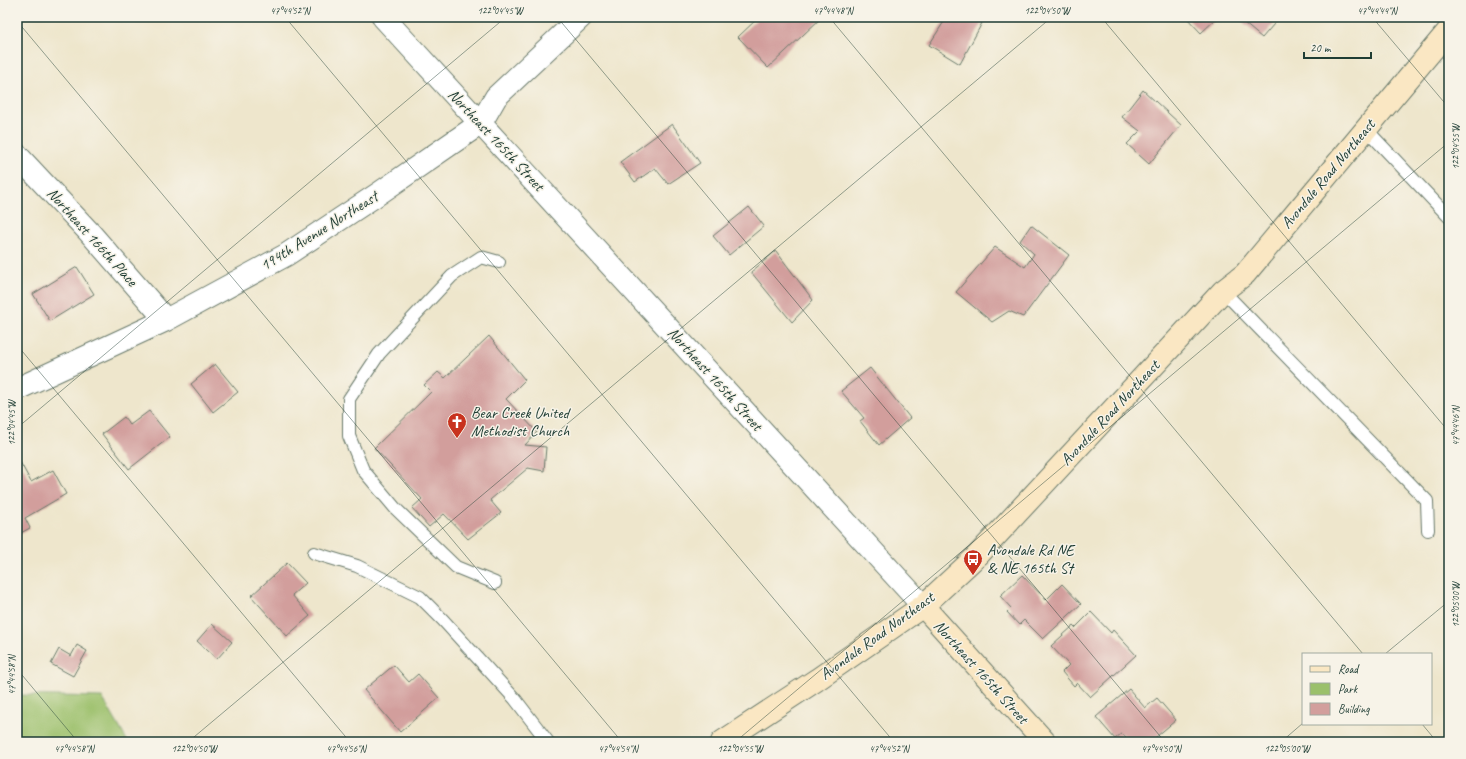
<svg xmlns="http://www.w3.org/2000/svg" width="1466" height="759" font-family="Caveat,sans-serif">
<style>
.green{fill:#9bc06b;stroke:#5d7e50}
.building{fill:#d29e9c}
.lines{fill:none;stroke-linecap:round;stroke-linejoin:round}
.lane-casing{stroke:#677869;stroke-width:14}
.street-casing{stroke:#677869;stroke-width:24}
.secondary-casing{stroke:#677869;stroke-width:24}
.lane{stroke:#fff;stroke-width:12}
.street{stroke:#fff;stroke-width:22}
.secondary{stroke:#fae7c3;stroke-width:22}
.ticks{fill:none;stroke:#1f3d34;stroke-width:1;stroke-opacity:0.45}
.labels{text-anchor:middle;dominant-baseline:central;stroke-width:3;stroke-linejoin:round;paint-order:stroke}
.street-label{font-size:16px;fill:#1f3d34;stroke:#f7f3e8}
.poi-label{font-size:16px;fill:#1f3d34;stroke:#f7f3e8;text-anchor:start}
.neatline{fill:none;stroke:#1f3d34;stroke-width:1.5}
.ticks-label{font-size:10px;text-anchor:middle;fill:#1f3d34}
</style>
<rect width="100%" height="100%" fill="#f7f3e8"/>
<filter id="ink" filterUnits="userSpaceOnUse"><feTurbulence type="fractalNoise" baseFrequency=".025" numOctaves="2"/><feDisplacementMap in="SourceGraphic" scale="8" xChannelSelector="R" yChannelSelector="G"/><feConvolveMatrix kernelMatrix="1 2 1 2 8 2 1 2 1" color-interpolation-filters="sRGB"/></filter>
<filter id="wash" filterUnits="userSpaceOnUse"><feTurbulence type="fractalNoise" baseFrequency=".012" numOctaves="4" result="noise"/><feDisplacementMap in="SourceGraphic" scale="16" xChannelSelector="R" yChannelSelector="G"/><feGaussianBlur stdDeviation="0.9" result="paint"/><feColorMatrix in="noise" values="0 0 0 0 0 0 0 0 0 0 0 0 0 0 0 0 0 1.4 0 .05"/><feComposite in="paint" operator="in"/></filter>
<g filter="url(#wash)">
<rect width="100%" height="100%" fill="#eee6cc"/>
<!-- green -->
<path class="green" d="M17 695 102 697 128 742H17Z"/>
<g id="blocks">
<!-- building -->
<path class="building" d="M759 17H818L820 19 768 68 738 37Z
M947 17H972L982 23 960 64 929 45Z
M1186 17H1218L1201 33Z
M1237 17H1280L1262 38Z
M1143 90 1181 125 1149 164 1127 144 1140 131 1122 117Z
M672 124 700 163 668 184 655 168 635 182 620 162Z
M749 207 764 226 729 255 713 236Z
M1031 225 1069 255 1023 317 1009 311 992 322 956 292 995 247 1025 267 1034 254 1020 241Z
M776 251 813 300 792 322 751 272Z
M77 267 94 294 50 321 33 294Z
M489 336 525 380 506 399 537 432 525 445 546 447 544 471 528 468 490 500 501 513 468 539 444 514 429 527 412 508 422 499 374 448 431 392 424 385 438 372 445 378Z
M215 364 238 392 213 412 191 384Z
M870 368 910 418 879 445 860 421 864 418 841 391Z
M149 411 170 437 129 469 102 434 124 417 130 425Z
M19 460 31 482 53 470 66 494 25 518 30 528 17 535V461Z
M287 563 306 583 292 595 310 616 287 636 251 596Z
M1022 575 1046 600 1062 584 1081 604 1043 639 1024 620 1019 625 1007 612 1011 608 1000 596Z
M1091 612 1111 633 1113 630 1136 655 1090 697 1077 683 1074 686 1062 672 1069 665 1051 646 1073 626 1075 628Z
M212 624 232 642 217 659 197 641Z
M77 645 87 651 73 676 51 664 59 649 71 656Z
M394 665 409 682 418 674 439 698 400 732 364 690Z
M1129 689 1145 708 1157 698 1176 720 1150 742H1129L1122 733 1115 739 1096 717Z"/>
</g>
</g>
<g filter="url(#ink)">
<use href="#blocks" fill-opacity="0" stroke="#677869" stroke-width="1"/>
<g class="lines">
<!-- lane casing -->
<g class="lane-casing">
<path id="lane" d="M1366 129 1449 217
M1223 291 1427 501 1428 530
M314 553 357 566 420 597 443 620 515 699 548 742
M495 583 456 567 395 508 363 470 349 436V399L379 354 452 276 481 257 499 262"/>
</g>
<!-- street casing -->
<g class="street-casing">
<path id="street" d="M383 17 923 606
M17 155 90 233 166 320
M17 389 166 320 286 255 381 192 481 123 496 97 581 17"/>
</g>
<!-- secondary casing -->
<g class="secondary-casing">
<path id="secondary" d="M923 606 1045 742
M722 742 818 679 923 606 978 555 1223 291 1245 274 1449 30"/>
</g>
<!-- lane -->
<use href="#lane" class="lane"/>
<!-- street -->
<use href="#street" class="street"/>
<!-- secondary -->
<use href="#secondary" class="secondary"/>
</g>
</g>
<!-- ticks -->
<path class="ticks" d="M285 17 894 742M557 17 1165 742M829 17 1363 654M1101 17 1449 432M1372 17 1449 108M17 21 622 742M17 345 350 742M17 428 506 17M1385 654 1449 601M17 669 78 742M1422 724 1437 742M188 742 1052 17M735 742 1449 142M1281 742 1303 723"/>
<!-- icons -->
<defs>
<g id="church-pin" transform="scale(1)"><path d="M0 17L-7.5 6A9.5 9.5 0 1 1 7.5 6Z" fill="#c8321e" stroke="#f7f3e8"/><path d="M-1.2-6h2.4v3.5h3.3v2.4h-3.3V6h-2.4V-.1h-3.3v-2.4h3.3Z" fill="#fff"/></g>
<g id="bus-pin" transform="scale(1)"><path d="M0 17L-7.5 6A9.5 9.5 0 1 1 7.5 6Z" fill="#c8321e" stroke="#f7f3e8"/><path d="M-5-6H5V4H4V6H2V4H-2V6H-4V4H-5ZM-3.5-4V0h7V-4ZM-3.5 1.2v1.5H-2V1.2ZM2 1.2v1.5H3.5V1.2Z" fill="#fff"/></g>
</defs>
<g fill-rule="evenodd">
<use href="#church-pin" x="457" y="422"/>
<use href="#bus-pin" x="973" y="559"/>
</g>
<g class="labels">
<!-- street labels -->
<g class="street-label">
<text transform="translate(496 140) rotate(47)">Northeast 165th Street</text>
<text transform="translate(1328 174) rotate(-50)">Avondale Road Northeast</text>
<text transform="translate(319 231) rotate(-32)">194th Avenue Northeast</text>
<text transform="translate(92 237) rotate(48)">Northeast 166th Place</text>
<text transform="translate(715 379) rotate(48)">Northeast 165th Street</text>
<text transform="translate(1110 413) rotate(-47)">Avondale Road Northeast</text>
<text transform="translate(877 636) rotate(-36)">Avondale Road Northeast</text>
<text transform="translate(981 672) rotate(48)">Northeast 165th Street</text>
</g>
<!-- poi labels -->
<g class="poi-label">
<text x="471" y="413">Bear Creek United<tspan x="471" dy="18">Methodist Church</tspan></text>
<text x="987" y="550">Avondale Rd NE<tspan x="987" dy="18">&amp; NE 165th St</tspan></text>
</g>
</g>
<!-- margin -->
<rect width="1466" height="759" fill="none" stroke="#f7f3e8" stroke-width="44"/>
<!-- legend -->
<rect x="1302" y="653" width="130" height="72" fill="#f7f3e8" stroke="#a1aaa0"/>
<rect x="1310" y="666" width="20" height="6" fill="#fae7c3" stroke="#a1aaa0"/>
<text x="1338" y="673" font-size="12" fill="#1f3d34">Road</text>
<rect x="1310" y="683" width="20" height="12" fill="#9bc06b" stroke="#a1aaa0"/>
<text x="1338" y="693" font-size="12" fill="#1f3d34">Park</text>
<rect x="1310" y="703" width="20" height="12" fill="#d29e9c" stroke="#a1aaa0"/>
<text x="1338" y="713" font-size="12" fill="#1f3d34">Building</text>
<!-- scale -->
<path d="M1304 52v6h67v-6" fill="none" stroke="#1f3d34" stroke-width="2"/>
<text x="1310" y="52" font-size="12" fill="#1f3d34" stroke="#f7f3e8" stroke-width="3" paint-order="stroke">20 m</text>
<rect x="22" y="22" width="1422" height="715" class="neatline"/>
<g class="ticks-label">
<text x="290" y="14">47°44'52"N</text>
<text x="500" y="14">122°04'45"W</text>
<text x="833" y="14">47°44'48"N</text>
<text x="1047" y="14">122°04'50"W</text>
<text x="1377" y="14">47°44'44"N</text>
<text transform="translate(1455 147) rotate(-90)" y="4">122°04'55"W</text>
<text transform="translate(11 423) rotate(-90)" y="4">122°04'45"W</text>
<text transform="translate(1455 426) rotate(-90)" y="4">47°44'46"N</text>
<text transform="translate(1455 605) rotate(-90)" y="4">122°05'00"W</text>
<text transform="translate(11 675) rotate(-90)" y="4">47°44'58"N</text>
<text x="74" y="752">47°44'58"N</text>
<text x="194" y="752">122°04'50"W</text>
<text x="346" y="752">47°44'56"N</text>
<text x="618" y="752">47°44'54"N</text>
<text x="740" y="752">122°04'55"W</text>
<text x="889" y="752">47°44'52"N</text>
<text x="1161" y="752">47°44'50"N</text>
<text x="1287" y="752">122°05'00"W</text>
</g>
</svg>
